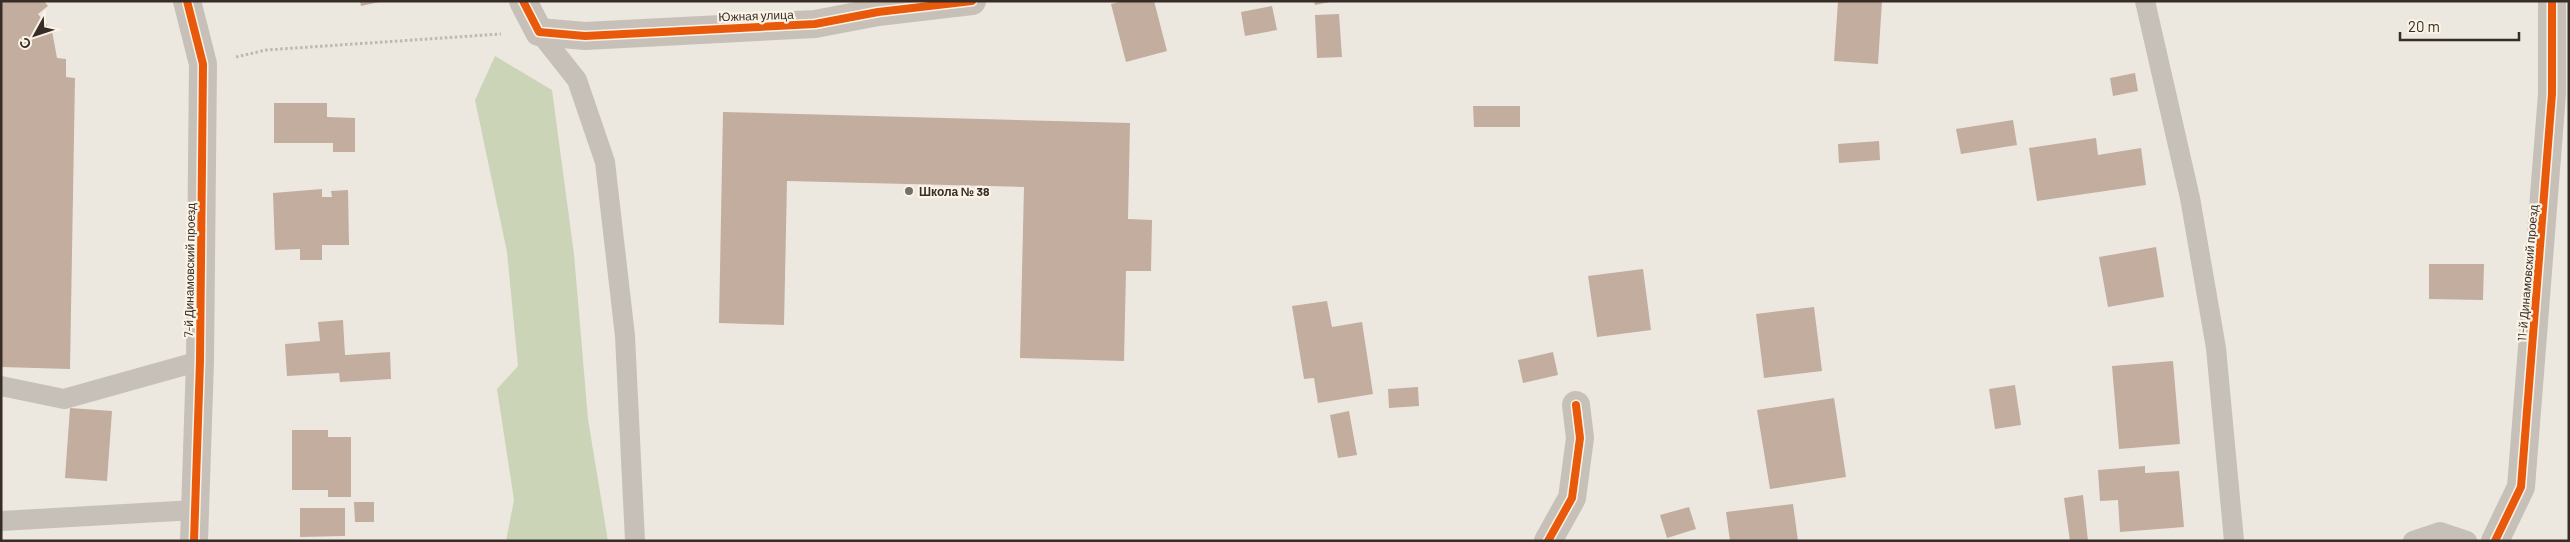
<svg xmlns="http://www.w3.org/2000/svg" width="2570" height="542" font-family="Barlow,sans-serif">
<style>
.green{fill:#ccd4b8}
.building{fill:#c2ad9f}
.lines{fill:none;stroke-linecap:round;stroke-linejoin:round}
.path{stroke:#bfb8b1;stroke-width:3;stroke-dasharray:2.5 2.5;stroke-linecap:butt}
.lane{stroke:#c6c0b8;stroke-width:20}
.street{stroke:#c6c0b8;stroke-width:28}
.cycleway-casing{stroke:#fbf3e6;stroke-width:11}
.cycleway{stroke:#e8590c;stroke-width:8}
.poi-dot{fill:#776e67;stroke:#fbf3e6;stroke-width:2}
.labels{text-anchor:middle;dominant-baseline:central;stroke-width:4.5;stroke-linejoin:round;paint-order:stroke}
.street-label{font-size:12px;fill:#372d26;stroke:#fbf3e6}
.poi-label{font-size:12px;font-weight:bold;fill:#372d26;stroke:#fbf3e6;text-anchor:start}
</style>
<rect width="100%" height="100%" fill="#ede8df"/>
<!-- green -->
<path class="green" d="M495 56 552 90 574 254 588 419 608 541H506L514 500 497 389 518 366 507 252 475 100Z"/>
<!-- building -->
<path class="building" d="M1 1H44L48 6 38 14 52 31 57 58 66 59V77L75 78 70 369 1 367Z
M360 1H379V2L361 6Z
M1123 1H1154L1167 51 1126 62 1111 4Z
M1314 1H1330V2L1315 5Z
M1838 1H1882L1878 64 1834 61Z
M1272 6 1277 30 1245 36 1241 12Z
M1339 14 1342 57 1317 58 1315 15Z
M2135 73 2138 91 2113 96 2110 78Z
M274 103H327V117L355 118V152H333V143H274Z
M1473 106H1520V127H1474Z
M723 112 1130 123 1128 219 1152 220 1151 271H1126L1124 361 1020 358 1024 187 787 181 784 325 719 323Z
M2013 120 2017 145 1961 154 1956 129Z
M2096 138 2098 155 2141 148 2146 185 2037 201 2029 148Z
M1879 141 1880 160 1839 163 1838 144Z
M322 189V197H332L331 191 348 190 349 245H322V260H300V249L275 250 273 193Z
M2156 247 2164 297 2108 307 2099 257Z
M2429 264H2484L2483 300 2429 299Z
M1643 269 1651 330 1597 337 1588 276Z
M1327 301 1332 327 1362 322 1373 394 1318 403 1314 378 1304 379 1292 306Z
M1814 307 1822 371 1764 378 1756 314Z
M343 320 345 355 390 352 391 379 340 382 339 373 287 376 285 344 320 341 318 322Z
M1553 352 1558 375 1523 383 1518 360Z
M2173 361 2180 444 2119 449 2112 366Z
M2015 385 2021 425 1995 429 1989 389Z
M1418 387 1419 406 1389 408 1388 389Z
M1834 398 1846 477 1770 489 1757 410Z
M70 408 112 411 107 481 65 478Z
M1349 411 1357 455 1338 458 1330 415Z
M292 430H328V437H351V497H328V490H292Z
M2145 466V473L2179 471 2184 527 2120 532 2118 500 2100 501 2098 470Z
M2083 495 2088 541H2070L2064 498Z
M354 502H374V522H355Z
M1793 504 1798 541H1730L1726 512Z
M1689 507 1696 529 1667 538 1660 515Z
M300 508H345V536L300 537Z"/>
<g class="lines">
<!-- path -->
<path class="path" d="M236 57 266 50 501 34"/>
<!-- lane -->
<path class="lane" d="M2145 1 2190 198 2216 348 2234 541
M539 32 577 80 605 162 625 336 635 541
M1 386 64 399 200 361
M1 521 195 510
M2413 541 2440 532 2467 541"/>
<!-- street -->
<path class="street" d="M187 1 203 64 200 361 194 541
M523 1 539 32 585 36 815 24 878 12 972 1
M1548 541 1572 498 1580 438 1576 405
M2495 541 2521 487 2552 94V1"/>
<!-- cycleway casing -->
<g class="cycleway-casing">
<path id="cycleway" d="M187 1 203 64 200 361 194 541
M523 1 539 32 585 36 815 24 878 12 972 1
M1548 541 1572 498 1580 438 1576 405
M2495 541 2521 487 2552 94V1"/>
</g>
<!-- cycleway -->
<use href="#cycleway" class="cycleway"/>
</g>
<!-- markers -->
<circle class="poi-dot" cx="909" cy="191" r="5"/>
<g class="labels">
<!-- street labels -->
<g class="street-label">
<text transform="translate(756 15) rotate(-2)">Южная улица</text>
<text transform="translate(189 270) rotate(-89)">7-й Динамовский проезд</text>
<text transform="translate(2527 273) rotate(-85)">11-й Динамовский проезд</text>
</g>
<!-- poi labels -->
<g class="poi-label">
<text x="919" y="191">Школа № 38</text>
</g>
</g>
<!-- border -->
<rect width="2570" height="542" fill="none" stroke="#372d26" stroke-width="5"/>
<!-- north arrow -->
<g transform="translate(35 35) rotate(230)" stroke="#fbf3e6" stroke-width="4" paint-order="stroke">
<path d="M0-4L9 19L0 12L-9 19Z" fill="#372d26"/>
<text y="-8" font-size="14" font-weight="bold" text-anchor="middle" fill="#372d26">С</text>
</g>
<!-- scale -->
<path d="M2400 32v8h119v-8" fill="none" stroke="#372d26" stroke-width="2.5"/>
<text x="2408" y="32" font-size="15" fill="#372d26" stroke="#fbf3e6" stroke-width="4" paint-order="stroke">20 m</text>
</svg>
